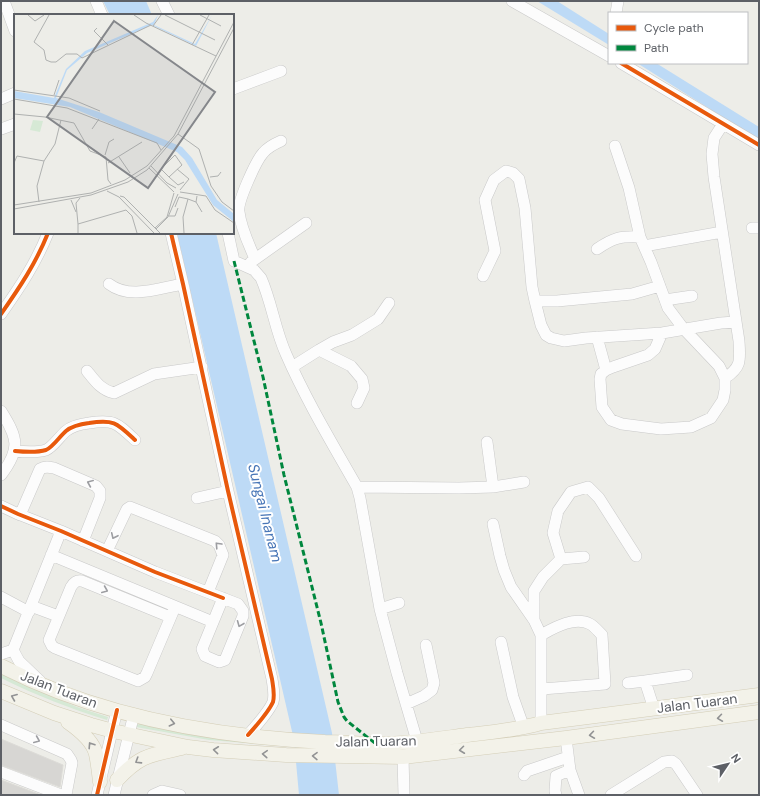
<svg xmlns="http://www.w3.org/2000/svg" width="760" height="796" font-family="'DM Sans',sans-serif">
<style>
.green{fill:#d6e9d5}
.water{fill:#bddaf6}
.building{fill:#d7d6d3;stroke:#dcdbd7}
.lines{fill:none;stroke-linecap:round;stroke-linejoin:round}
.minor-casing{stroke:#c9c9c9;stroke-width:12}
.major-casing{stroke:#d4ceb7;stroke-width:15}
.minor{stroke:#fcfcfc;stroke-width:11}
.major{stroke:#f3f2e9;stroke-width:14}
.quiet{stroke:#00873e;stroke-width:3;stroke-dasharray:6 3;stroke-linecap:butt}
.cycleway-casing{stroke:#fff;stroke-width:6}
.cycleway{stroke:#e8590c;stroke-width:4}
.oneway{stroke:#9d9ea2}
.oneway2{stroke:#929394}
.labels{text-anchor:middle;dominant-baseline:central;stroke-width:4;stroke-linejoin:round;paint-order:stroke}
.street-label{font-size:14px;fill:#5d6066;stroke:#fff}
.water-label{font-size:15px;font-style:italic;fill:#4876b7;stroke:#fff}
.inset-road{fill:none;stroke:#afb1b0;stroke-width:1}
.view{fill:#85878b;fill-opacity:0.15;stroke:#85878b;stroke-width:2}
.inset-edge{fill:none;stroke:#5d6066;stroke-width:2}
</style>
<rect width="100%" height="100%" fill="#edede8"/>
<!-- green -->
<path class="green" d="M1 674 77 707 108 717 107 720C71 709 35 695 1 678Z
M144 723 282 744 283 746 209 740 136 727V725Z"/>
<!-- water -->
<path class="water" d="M103 1H146L152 15H110Z
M537 1H557L609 34V45Z
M637 63H656L759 127V140Z
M177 233H216L332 733 339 795H299L294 740Z"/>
<!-- building -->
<path class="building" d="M1 739 63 765 60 787 1 765Z
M1 780 41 795H1Z"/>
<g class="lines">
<!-- minor casing -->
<g class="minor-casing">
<path id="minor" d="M4 1 15 31
M96 1 102 15
M162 1 169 15
M512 1 609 56
M616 13 618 1
M621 63 759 145
M233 89 281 71
M1 99 15 93
M723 124 714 138 712 154 714 177 739 341C740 360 742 367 725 378
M1 129 15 124
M615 146 629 188 640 237 651 262 668 308 683 328 719 366 725 378V390L723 400 711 418 691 427 661 429 622 424 611 420 602 407 600 379 601 374 606 370 613 367 648 355 655 349 662 333
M752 228H759
M171 233 183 284 228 491 272 679C273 686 275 694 273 702 268 713 256 726 248 735
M228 233 234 261 254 270 261 278C272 303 275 330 286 354 306 400 332 443 357 487L360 498 380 609 397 673 417 741
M644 246 722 232
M597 249C613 238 620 236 640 237
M255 259C249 244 241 229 239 212 237 202 256 161 263 153 268 147 274 144 281 141
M251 262 306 223
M483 276 495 251 485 200 494 180 506 171 513 173 519 179 525 208 532 287 535 301H557L632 294 660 286
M109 284C130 300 159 288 183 284
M665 300 692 296
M535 301 541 325 546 335 551 338 564 341 586 338 662 333 721 323 735 322
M1 314C20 287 36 263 48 233
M597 337 606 370
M319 350 333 342 352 335 378 319 389 303
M292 367 319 350 351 366 362 379 364 388 357 403
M87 371C95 381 101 390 114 393L154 374 202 367
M1 411C18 438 21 449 1 475
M487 442 493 487
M15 451C25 452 36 453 46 450 53 447 60 436 66 431 72 426 81 424 89 423 114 419 117 423 135 440
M357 487 459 488 493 487 524 482
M197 498 228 491
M1 506 18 514 61 531 155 572 238 604 243 611V616L225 660 219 662 205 656 202 649 223 598
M20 515 40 469C45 466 49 467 54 468L96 486 100 491V498L83 541
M493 524 500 556 504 570 511 587 534 620 541 635V723
M107 551 127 509 130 507 215 541 219 545 223 555 208 592
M51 555 213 622
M561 559 584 557
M1 597 29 612
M31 606 58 616
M380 609 399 603
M170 617 82 581C77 580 74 582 71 587L49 640 52 646 55 648 138 681 145 677 147 673 175 607
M534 620V591L543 577 561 559 553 533 558 511 571 492 588 487 599 498 636 556
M541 635C554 628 574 616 590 624 594 626 598 631 602 635L605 684 542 689
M501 642 513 697 524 728
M13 650 19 661 40 681
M1 654 13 650 61 531
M628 683 645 681
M406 704 424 696 432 690 434 683 426 645
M654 709 645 681 687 675
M1 725 67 754 71 760 72 763 66 795
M566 738 570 770 579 795
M403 757 404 795
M1 772 61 795
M524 775 527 771 568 757
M97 795 117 710
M114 795 134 714
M153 795 162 791 180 795
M556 795 555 791 556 776 570 770
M611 795 664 762 672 761 676 764 697 795"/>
</g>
<!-- major casing -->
<g class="major-casing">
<path id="major" d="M1 666C100 717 215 737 325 742 342 742 360 744 377 744 407 744 437 739 467 735 492 732 517 730 541 723L759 695
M1 691 54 713 91 725 113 731 188 747 213 750 286 755 403 757 566 738 759 712
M68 722C78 729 93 741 96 754 98 763 99 773 100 782
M117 780C140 755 150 755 182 748"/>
</g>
<!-- minor -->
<use href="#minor" class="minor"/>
<!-- major -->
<use href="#major" class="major"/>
<!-- quiet -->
<path class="quiet" d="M234 261 263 377 284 475 321 623 338 702 344 717 347 721 376 744"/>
<!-- cycleway casing -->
<g class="cycleway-casing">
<path id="cycleway" d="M621 63 759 145
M171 233 183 284 228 491 272 679C273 686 275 694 273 702 268 713 256 726 248 735
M1 314C20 287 36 263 48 233
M15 451C25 452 36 453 46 450 53 447 60 436 66 431 72 426 81 424 89 423 114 419 117 423 135 440
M1 506 18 514 61 531 155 572 223 598
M97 795 117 710"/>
</g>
<!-- cycleway -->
<use href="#cycleway" class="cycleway"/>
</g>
<!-- one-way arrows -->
<defs><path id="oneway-chevron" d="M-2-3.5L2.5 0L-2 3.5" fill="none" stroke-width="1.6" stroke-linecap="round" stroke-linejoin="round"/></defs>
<g class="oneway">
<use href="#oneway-chevron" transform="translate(90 483) rotate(-157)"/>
<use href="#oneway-chevron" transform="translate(114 536) rotate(115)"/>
<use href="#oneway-chevron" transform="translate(218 545) rotate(-133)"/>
<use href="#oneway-chevron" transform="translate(105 590) rotate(23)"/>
<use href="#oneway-chevron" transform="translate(240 624) rotate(112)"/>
<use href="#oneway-chevron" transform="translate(37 740) rotate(23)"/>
</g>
<g class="oneway2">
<use href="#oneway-chevron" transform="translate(14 697) rotate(-158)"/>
<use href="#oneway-chevron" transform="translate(720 718) rotate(172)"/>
<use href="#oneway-chevron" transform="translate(172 723) rotate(13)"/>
<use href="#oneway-chevron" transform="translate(592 735) rotate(172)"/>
<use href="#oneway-chevron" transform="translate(91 745) rotate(-123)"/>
<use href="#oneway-chevron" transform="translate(216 750) rotate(-174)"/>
<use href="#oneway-chevron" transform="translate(462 750) rotate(173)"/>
<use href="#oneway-chevron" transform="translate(265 754) rotate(-176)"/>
<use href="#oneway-chevron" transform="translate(315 756) rotate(-179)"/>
<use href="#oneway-chevron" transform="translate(138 761) rotate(148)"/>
</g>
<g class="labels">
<!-- street labels -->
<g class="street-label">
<text transform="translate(59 689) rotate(21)">Jalan Tuaran</text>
<text transform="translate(697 703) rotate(-7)">Jalan Tuaran</text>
<text transform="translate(376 741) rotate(-1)">Jalan Tuaran</text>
</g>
<!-- water labels -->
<g class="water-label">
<text transform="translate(265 513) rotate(76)">Sungai Inanam</text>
</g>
</g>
<!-- overview -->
<g transform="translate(14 14)">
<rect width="220" height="220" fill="#edede8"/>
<path d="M19 106 29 107 26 118 16 116Z" fill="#d6e9d5"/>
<path d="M144 1 140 11 181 30 198 1 182 32 138 11 73 39 53 56 42 84 85 98 168 133 178 144 203 186 220 200V208L199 191 171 146 163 138 56 93 0 84V77L40 84 52 55 71 37 139 8Z" fill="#bddaf6"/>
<path class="inset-road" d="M14 1 21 7 30 1M35 1 20 28 30 36 32 46 37 48H42L52 40H63L68 44 137 11M120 1 132 9 202 42M151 1 201 26M186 1 207 12M139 12 147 1M83 14 80 17 94 31M178 31 195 1M0 76 55 84 86 97M40 81 45 66M0 85 53 94 143 129 147 136M0 100 31 103 60 109 76 137 92 143 94 166 97 170M78 115 85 105M164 120 185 135 197 172 208 188 220 197M91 141 95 128 100 125M105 143 116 159M0 149 3 142 30 147M94 149 128 128M137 152 153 169 162 174M135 154 160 178M163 155 175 165 166 176M155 163 168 151 161 141 147 155 155 163 164 171 170 168M196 163 204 162 207 158M93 177 105 183 140 219M166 178 192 182 201 196 220 209M106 182 110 183 146 219M183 182 182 188 188 198M57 186 62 198M25 188 23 172 30 147 41 130 47 106M0 191 77 179 111 166 133 152 160 122 220 8M161 193 165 183 174 185M0 195 77 181 114 168 133 156 164 120 220 14M112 196 118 202 123 219M155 202H161L164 194M64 210 62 189 66 184M141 214 153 203 160 179M142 215 154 203 164 180M64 219V210L112 196M170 219 169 203 174 185 182 188"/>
<path class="view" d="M100 7 201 78 134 174 33 103Z"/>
<rect width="220" height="220" class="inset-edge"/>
</g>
<!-- border -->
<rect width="760" height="796" fill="none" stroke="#5d6066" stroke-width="4"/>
<!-- legend -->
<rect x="608" y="12" width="140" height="52" fill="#ffffff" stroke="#bebfc2"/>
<rect x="616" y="25" width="20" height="6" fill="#e8590c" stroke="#bebfc2"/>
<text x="644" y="32" font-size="12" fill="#5d6066">Cycle path</text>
<rect x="616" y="45" width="20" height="6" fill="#00873e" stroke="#bebfc2"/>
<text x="644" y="52" font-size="12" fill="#5d6066">Path</text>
<!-- north arrow -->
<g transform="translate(728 764) rotate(55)" stroke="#ffffff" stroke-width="3" paint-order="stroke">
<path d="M0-3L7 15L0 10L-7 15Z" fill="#5d6066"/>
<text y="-6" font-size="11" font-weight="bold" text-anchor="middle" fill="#5d6066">N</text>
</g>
</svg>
